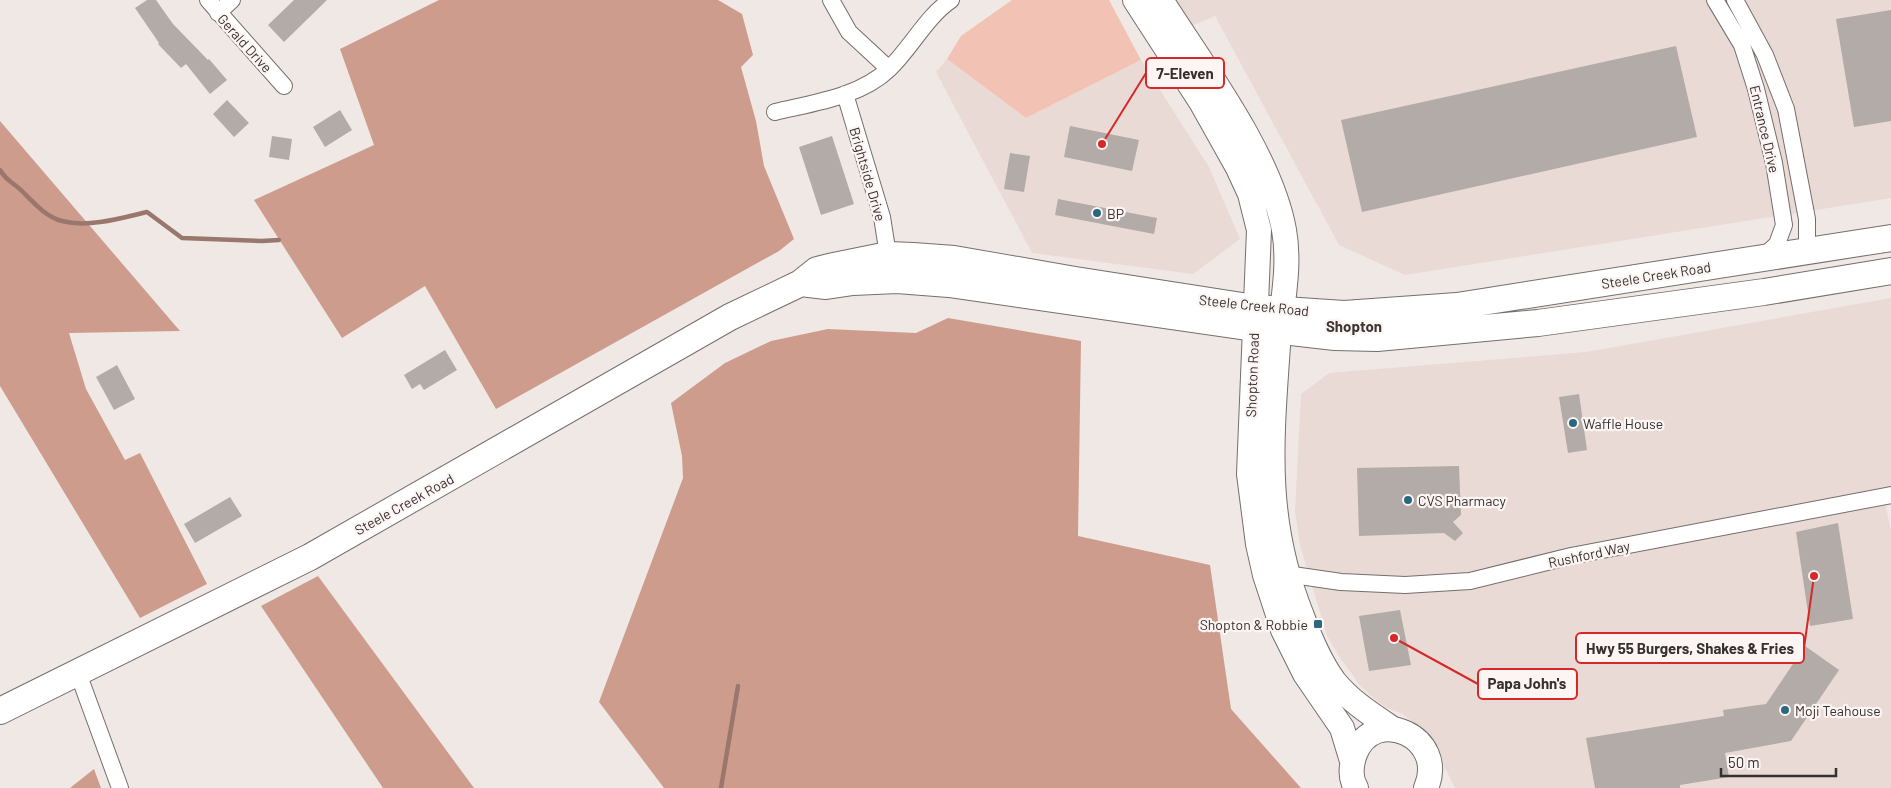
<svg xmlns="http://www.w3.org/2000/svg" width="1891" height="788" font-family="Barlow,sans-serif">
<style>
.built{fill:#e9dad5}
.green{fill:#f2c2b4}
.forest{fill:#ce9c8d}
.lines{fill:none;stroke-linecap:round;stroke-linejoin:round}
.stream{stroke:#9a776c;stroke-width:4.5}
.building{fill:#b2aba8}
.street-casing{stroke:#756e6c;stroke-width:18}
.secondary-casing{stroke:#756e6c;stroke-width:26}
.primary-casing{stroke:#756e6c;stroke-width:28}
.street{stroke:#fff;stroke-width:16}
.secondary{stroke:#fff;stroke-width:24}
.primary{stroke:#fff;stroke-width:26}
.poi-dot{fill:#2b687f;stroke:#fdf5f3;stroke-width:2}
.labels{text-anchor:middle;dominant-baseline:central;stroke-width:4.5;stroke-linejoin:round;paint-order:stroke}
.street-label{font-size:14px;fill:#343130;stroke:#fdf5f3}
.poi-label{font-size:14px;fill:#343130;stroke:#fdf5f3;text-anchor:start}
.neighbourhood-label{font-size:15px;font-weight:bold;fill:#3c3534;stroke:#fdf5f3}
.leader{fill:none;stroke:#d62828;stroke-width:2}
.callout-dot{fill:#d62828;stroke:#fdf5f3;stroke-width:2}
.callout{fill:#fdf5f3;stroke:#d62828;stroke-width:2}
.callout-label{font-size:15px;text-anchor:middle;font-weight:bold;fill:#343130}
</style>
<rect width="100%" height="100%" fill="#f0e8e5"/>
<!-- built -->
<path class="built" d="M1176 0H1891V198L1405 275 1339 245 1215 16 1191 26Z
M947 59 1026 118 1141 60 1209 167 1240 239 1193 274 1032 253 936 72Z
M1891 298V491L1883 493 1891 531V788H1455L1431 739 1403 714 1385 707 1373 698 1359 684 1341 659 1327 636 1320 612 1300 545 1295 511 1301 394 1329 373 1586 352Z"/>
<!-- green -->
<path class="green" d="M1012 0H1109L1141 60 1026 118 947 59 961 36Z"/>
<!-- forest -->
<path class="forest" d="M439 0H718L742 14 753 55 741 67 756 121 764 166 794 239 779 251 496 409 425 286 342 338 254 200 374 145 340 49Z
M0 121 180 331 69 333 86 389 125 460 140 453 207 584 140 618 0 386Z
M948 318 1081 341 1078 536 1210 565 1231 709 1301 788H664L599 702 683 478 682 456 671 403 725 363 771 341 828 329 916 333Z
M318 576 474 788H383L261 606Z
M94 769 101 788H70Z"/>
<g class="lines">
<!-- stream -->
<path class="stream" d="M0 170C7 182 13 182 22 191 33 202 46 217 62 221 88 228 122 218 147 212L182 238 262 241 279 240
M721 788 738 686"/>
</g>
<!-- building -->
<path class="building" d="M147 0H156L173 24 208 60 209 59 227 80 210 94 186 64 181 68 158 44 159 43 135 8Z
M294 0H327L284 42 268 25Z
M1891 10V121L1854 127 1836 19Z
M1676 46 1697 137 1362 212 1341 120Z
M227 100 249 123 234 137 213 114Z
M340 110 352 130 325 147 313 127Z
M1070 126 1139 140 1132 171 1064 157Z
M272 136 292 139 289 160 269 157Z
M832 136 854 204 821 215 799 147Z
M1010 153 1030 156 1024 192 1004 189Z
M1058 199 1157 218 1154 234 1055 215Z
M445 350 457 370 424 390 420 384 412 389 404 375Z
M117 365 135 399 114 410 96 377Z
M1579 394 1587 450 1568 453 1559 397Z
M1459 466 1461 515 1453 522 1463 533 1455 541 1444 533 1359 536 1357 468Z
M230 497 242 516 195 543 184 524Z
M1838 523 1853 619 1810 626 1796 532Z
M1400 610 1411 665 1369 671 1359 616Z
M1805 646 1839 670 1791 741 1725 753 1729 777 1680 785V788H1595L1586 738 1724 716 1723 710 1766 704Z"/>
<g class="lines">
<!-- street casing -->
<g class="street-casing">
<path id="street" d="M208 0 284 86
M831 0 849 32 889 69
M1715 0 1742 45 1756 89 1774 163 1784 225 1777 244 1762 258
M1735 0 1765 55 1786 109 1807 219V252
M218 13 232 0
M845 94 882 217 888 255
M775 112C812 103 860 97 889 69 911 48 926 17 951 0
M1286 574 1341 582 1405 585 1470 581 1571 556 1891 495
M78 673 120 788"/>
</g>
<!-- secondary casing -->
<g class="secondary-casing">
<path id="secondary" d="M1135 0 1201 102 1238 168 1250 194 1259 230 1249 474 1258 544 1265 575 1283 630 1305 674 1342 728 1352 761
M1161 0C1203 66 1270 154 1284 230 1291 268 1281 308 1278 346 1271 445 1264 521 1302 616 1310 638 1320 662 1334 681 1350 701 1372 715 1393 729
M1356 788C1350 778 1351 765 1355 754 1374 704 1448 737 1426 788"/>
</g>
<!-- primary casing -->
<g class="primary-casing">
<path id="primary" d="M802 282 817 270 829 267 888 255 913 256 954 259 1075 280 1255 308 1344 314 1457 306 1891 238
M0 711 310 557 730 317 801 283 826 286 853 282 897 280 949 284 1254 328 1335 337 1377 338 1538 323 1764 292 1891 271"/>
</g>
<!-- street -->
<use href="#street" class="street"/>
<!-- secondary -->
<use href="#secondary" class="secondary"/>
<!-- primary -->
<use href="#primary" class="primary"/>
</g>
<!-- markers -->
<g class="poi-dot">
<circle cx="1097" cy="213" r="5"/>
<circle cx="1573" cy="423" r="5"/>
<circle cx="1408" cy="500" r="5"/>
<rect x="1313" y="619" width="10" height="10" rx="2.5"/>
<circle cx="1785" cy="710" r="5"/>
</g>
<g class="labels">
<!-- street labels -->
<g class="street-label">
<text transform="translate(245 43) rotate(48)">Gerald Drive</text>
<text transform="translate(1765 129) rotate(77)">Entrance Drive</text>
<text transform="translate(868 174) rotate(74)">Brightside Drive</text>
<text transform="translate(1656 275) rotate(-9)">Steele Creek Road</text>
<text transform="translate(1254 305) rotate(6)">Steele Creek Road</text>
<text transform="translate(1252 375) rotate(-88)">Shopton Road</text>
<text transform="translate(404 504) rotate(-29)">Steele Creek Road</text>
<text transform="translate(1589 554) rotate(-12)">Rushford Way</text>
</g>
<!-- poi labels -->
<g class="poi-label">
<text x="1107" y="213">BP</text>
<text x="1583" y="423">Waffle House</text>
<text x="1418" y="500">CVS Pharmacy</text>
<text x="1308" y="624" text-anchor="end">Shopton &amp; Robbie</text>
<text x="1795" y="710">Moji Teahouse</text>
</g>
<!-- neighbourhood labels -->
<g class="neighbourhood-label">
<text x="1354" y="326">Shopton</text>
</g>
</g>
<!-- callouts -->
<path class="leader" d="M1102 144L1146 73M1814 576L1804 648M1394 638L1478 684"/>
<g class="callout-dot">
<circle cx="1102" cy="144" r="5"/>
<circle cx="1814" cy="576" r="5"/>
<circle cx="1394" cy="638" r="5"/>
</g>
<g class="callout">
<rect x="1146" y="58" width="78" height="30" rx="5"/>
<rect x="1576" y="633" width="228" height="30" rx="5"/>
<rect x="1478" y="669" width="99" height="30" rx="5"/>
</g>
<g class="callout-label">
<text x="1185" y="79">7-Eleven</text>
<text x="1690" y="654">Hwy 55 Burgers, Shakes &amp; Fries</text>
<text x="1527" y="689">Papa John's</text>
</g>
<!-- scale -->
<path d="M1721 768v8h115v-8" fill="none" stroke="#343130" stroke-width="2.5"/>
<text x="1728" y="768" font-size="15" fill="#343130" stroke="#fdf5f3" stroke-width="4" paint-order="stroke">50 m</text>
</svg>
